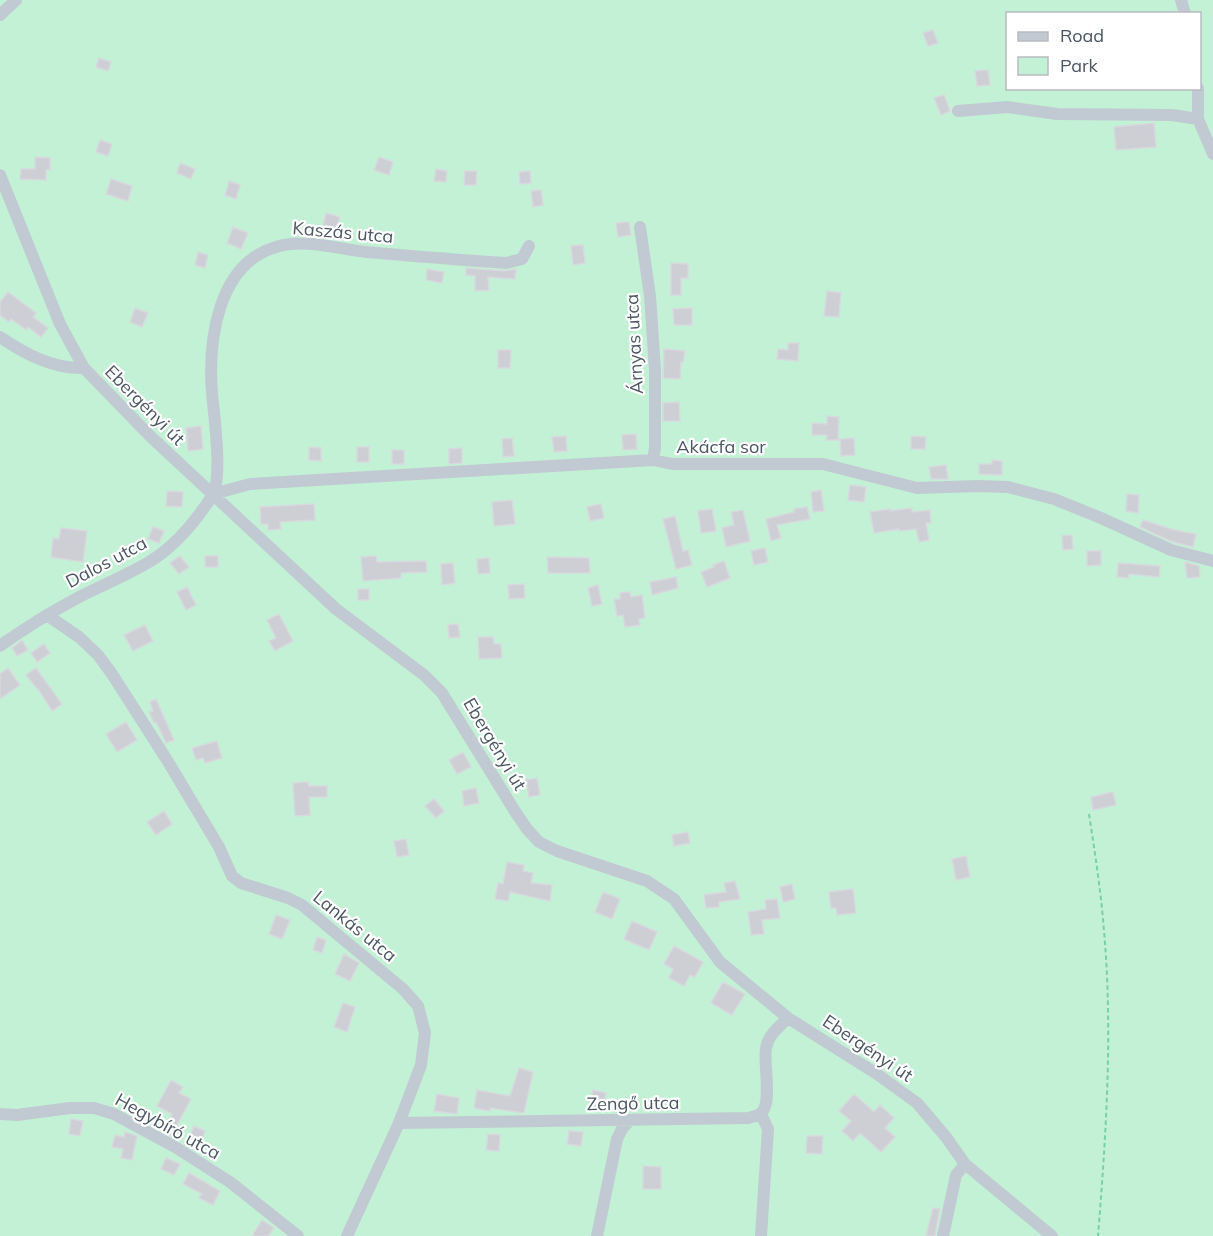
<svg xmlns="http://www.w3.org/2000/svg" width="1213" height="1236" font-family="Mulish,sans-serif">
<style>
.green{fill:#c3f1d5;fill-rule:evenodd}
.building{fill:#cdcfd5;stroke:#d7d9de;stroke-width:1.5}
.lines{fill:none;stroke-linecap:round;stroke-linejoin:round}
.path{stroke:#7ad0a6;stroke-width:2;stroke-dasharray:4.5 3;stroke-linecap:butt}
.street{stroke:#c1cad2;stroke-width:12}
.labels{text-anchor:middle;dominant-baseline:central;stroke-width:4.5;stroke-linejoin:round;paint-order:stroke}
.street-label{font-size:18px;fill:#4a5661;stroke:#fff}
</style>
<rect width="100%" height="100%" fill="#f5f3f3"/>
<!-- green -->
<path class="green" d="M0 0H1213V1236H0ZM1008 14H1200V88H1008Z"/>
<!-- building -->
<path class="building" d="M933 30 938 43 928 46 923 33Z
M99 58 111 62 108 71 96 67Z
M988 70 990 85 977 86 975 71Z
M944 95 950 111 941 115 934 98Z
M1154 123 1156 147 1116 150 1114 127Z
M100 140 112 144 108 156 96 152Z
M35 157 50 158V170H46V180L20 179 21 169H35Z
M379 157 393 162 389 175 374 170Z
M180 163 195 169 191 179 177 173Z
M436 169 447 171 446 182 434 181Z
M465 171H477L476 185H464Z
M530 171 531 183 520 184 519 172Z
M111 179 132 186 128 201 106 194Z
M229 181 240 185 236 199 225 195Z
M541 190 543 205 533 207 531 191Z
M326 213 340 217 336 229 323 225Z
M629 222 631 235 618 237 616 223Z
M233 227 248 233 241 249 227 243Z
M583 245 585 263 573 265 571 246Z
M198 252 208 255 205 268 195 265Z
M671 263 688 264V278H681V295H671Z
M466 268 505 271 516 269 515 279 488 277 489 290 475 291V276L466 275Z
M427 269 444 272 442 283 426 280Z
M827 291 841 293 839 317 824 316Z
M8 292 36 313 33 317 48 328 41 337 28 327 26 330 11 319 9 322 0 315V302Z
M135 308 148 313 142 327 130 322Z
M692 308V325H674L673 309Z
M788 343H799L798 361 777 359 778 349 788 350Z
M664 349 685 351 683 362H681L680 379 663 378Z
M498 350H511L510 368H498Z
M679 402 680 421H663V403Z
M827 416 839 417 838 440H826L827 435H812V423L827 424Z
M201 426 203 449 188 451 186 428Z
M636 434 637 449 623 450 622 435Z
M566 436 567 451 554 452 552 437Z
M911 436 926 437 925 449H911Z
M512 438 514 456 503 457 502 439Z
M854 438 855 455 841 456 840 439Z
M309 447 321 448V461L309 460Z
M357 447H369V462H357Z
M462 448V463L449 464V449Z
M392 450H404V464H392Z
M992 460 1002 461V475L979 474V464H992Z
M946 465 948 479H931L929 467Z
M850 485 866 487 864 502 848 500Z
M821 490 824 511 813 512 811 492Z
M167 491 183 492 182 507 166 506Z
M1127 494 1139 495 1138 513 1126 511Z
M512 500 515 524 494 526 492 502Z
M314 504 315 520 280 522 281 529 268 530V524H261L260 507Z
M601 504 604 518 590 521 587 507Z
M807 507 810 519 777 525 781 538 771 541 766 519 794 512V509Z
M912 508V512L930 510 931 523H926L929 540 919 542 916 529 899 531V529L874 533 870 512 890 509V511Z
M712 509 716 531 701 533 698 511Z
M743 510 750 541 726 547 722 528 734 525 731 512Z
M675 516 683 551 688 550 692 565 676 569 663 519Z
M1143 520 1174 530 1196 534 1193 547 1170 541 1140 527Z
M153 527 164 531 159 543 148 539Z
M61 528 87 531 83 562 51 557 53 538 59 539Z
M1072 535 1073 549 1063 550 1062 536Z
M765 548 768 562 754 565 751 551Z
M1087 551H1101V565L1087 566Z
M180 556 189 567 179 574 170 563Z
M205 556H218V567H205Z
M376 556 377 562 426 561 427 572 401 573V578L363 581 361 557Z
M547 557 589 558 590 573H548Z
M489 558 490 573 478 574 477 559Z
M724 561 730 578 707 587 701 572 714 567 713 565Z
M1185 562 1199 566 1200 577 1187 578Z
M453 563 455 583 442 585 441 564Z
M1118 563 1160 566 1159 577 1129 574 1128 578 1117 577Z
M676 577 678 588 652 595 650 582Z
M524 584 525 598 509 599 508 585Z
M598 585 602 604 592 606 588 588Z
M187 587 196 605 186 610 177 592Z
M358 589H369V600H358Z
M630 592 631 597 642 595 645 618 639 619 640 625 625 627 623 615 617 616 614 599H620V593Z
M279 614 293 641 275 651 269 641 276 638 267 620Z
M458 624 460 637 449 638 448 625Z
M145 625 153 641 133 651 124 635Z
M478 637H493L494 644H501L502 658 479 659Z
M22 640 28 650 17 656 12 648Z
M44 644 50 653 37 662 31 653Z
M8 668 20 685 0 699V674Z
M36 668 62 704 52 711 38 689H37L26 675Z
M156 699 174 740 166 743 156 722 154 723 149 712 153 711 150 702Z
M126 722 137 740 117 752 106 734Z
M217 741 222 758 205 763 203 758 196 760 192 748Z
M463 752 471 767 457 774 449 760Z
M537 778 540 795 529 797 526 780Z
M308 782 309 786H327V797H309L310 815 295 816 293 783Z
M476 788 479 803 464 806 462 791Z
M1113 792 1116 805 1093 810 1091 797Z
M434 799 444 811 436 818 425 806Z
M164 811 172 824 156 835 147 822Z
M688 832 690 843 674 846 672 835Z
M406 839 409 855 397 857 394 841Z
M966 856 970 877 956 880 952 859Z
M507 862 524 865 523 871 533 873 531 883 552 885 550 901 510 892 508 901 495 899 498 883 503 884Z
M735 881 740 899 719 902V907L706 908 704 895 726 892 724 883Z
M792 884 795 899 783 902 780 887Z
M853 889 856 913 837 915 836 908H831L829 892Z
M603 892 620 899 612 919 595 912Z
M777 899 780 918 762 920 764 934 751 935 748 912 766 909 765 900Z
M276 915 290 920 282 939 269 934Z
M632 921 657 932 649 950 624 939Z
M317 937 326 940 322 953 313 950Z
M674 946 703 962 695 977 690 975 684 986 669 978 673 969 664 964Z
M344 954 359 963 350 981 335 974Z
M723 982 745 994 732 1015 711 1003Z
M343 1003 355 1007 347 1032 334 1027Z
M519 1068 533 1072 524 1113 490 1108V1111L474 1108 477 1090 510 1096Z
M171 1080 183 1087 179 1093 191 1099 171 1136 164 1131 172 1114 157 1106Z
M593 1090 606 1093 602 1111 588 1108Z
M437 1094 459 1098 457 1114 434 1111Z
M854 1094 874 1112 880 1105 894 1118 885 1128 895 1137 881 1152 860 1133 853 1141 842 1131 851 1121 839 1111Z
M71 1119 83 1121 80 1136 69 1134Z
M194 1126 205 1131 199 1146 188 1141Z
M569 1131 583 1132 581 1146 567 1144Z
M125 1132 137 1136 132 1160 121 1158 123 1149 112 1147 115 1135 124 1137Z
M488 1134 500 1135 499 1151 486 1150Z
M807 1136H823L822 1154 806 1153Z
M166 1158 180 1164 174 1175 161 1169Z
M643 1166 661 1167V1189H643Z
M189 1173 220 1191 213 1205 199 1198 202 1194 183 1184Z
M933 1208 940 1209 935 1236H926Z
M262 1220 274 1228 268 1236H252Z"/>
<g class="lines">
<!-- path -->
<path class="path" d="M1089 814C1095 853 1101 892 1104 931 1113 1032 1106 1135 1098 1236"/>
<!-- street -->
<path class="street" d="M1181 0 1185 14
M0 15 16 0
M1198 88V119L1213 154
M958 111 1007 107 1057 114 1172 115 1198 119
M0 175 60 324 84 368 150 436 336 609 424 675 442 693 516 813 527 829 539 842 557 851 647 881 674 899 720 962 788 1018 877 1074 917 1103 946 1137 965 1164 1052 1236
M640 227 650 296 655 370V448L653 460
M0 337C25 354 53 369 84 368
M213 494 250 484 653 460 672 464H823L917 488 978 486 1008 487 1054 499 1101 518 1171 550 1213 561
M47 615 79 637 98 655 112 674 167 760 219 847 232 876 241 883 288 898 302 905 403 989 418 1006 425 1033 421 1065 399 1123 347 1236
M0 646C26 627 53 611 81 596 101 586 122 577 142 566 171 551 194 524 212 496 223 478 214 416 212 393 208 342 217 264 276 247 304 238 338 249 366 252 413 256 459 260 506 263L522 259 529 246
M0 1114 17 1115 70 1108H94L114 1114 175 1147 230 1182 298 1236
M399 1123 748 1118C751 1117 758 1116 761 1113 773 1104 763 1062 766 1048 768 1035 779 1027 788 1018
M597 1236 617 1139 622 1129 629 1121
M761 1236 768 1129 761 1114
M943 1236 956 1175 965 1164"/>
</g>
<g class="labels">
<!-- street labels -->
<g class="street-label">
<text transform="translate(343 232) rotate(5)">Kaszás utca</text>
<text transform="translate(634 344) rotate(-93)">Árnyas utca</text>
<text transform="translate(145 405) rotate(45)">Ebergényi út</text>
<text x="721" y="446">Akácfa sor</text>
<text transform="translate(106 562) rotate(-28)">Dalos utca</text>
<text transform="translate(495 744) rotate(59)">Ebergényi út</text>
<text transform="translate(355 926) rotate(39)">Lankás utca</text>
<text transform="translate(868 1048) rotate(34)">Ebergényi út</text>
<text transform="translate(633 1103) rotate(-1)">Zengő utca</text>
<text transform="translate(168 1126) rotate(29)">Hegybíró utca</text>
</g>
</g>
<!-- legend -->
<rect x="1006" y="12" width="195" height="78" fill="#ffffff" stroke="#b7bbc0" stroke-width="1.5"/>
<rect x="1018" y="32" width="30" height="9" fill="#c1cad2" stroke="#b7bbc0" stroke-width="1.5"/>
<text x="1060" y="42" font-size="18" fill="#4a5661">Road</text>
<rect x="1018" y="57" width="30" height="18" fill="#c3f1d5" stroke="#b7bbc0" stroke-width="1.5"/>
<text x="1060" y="72" font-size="18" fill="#4a5661">Park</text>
</svg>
